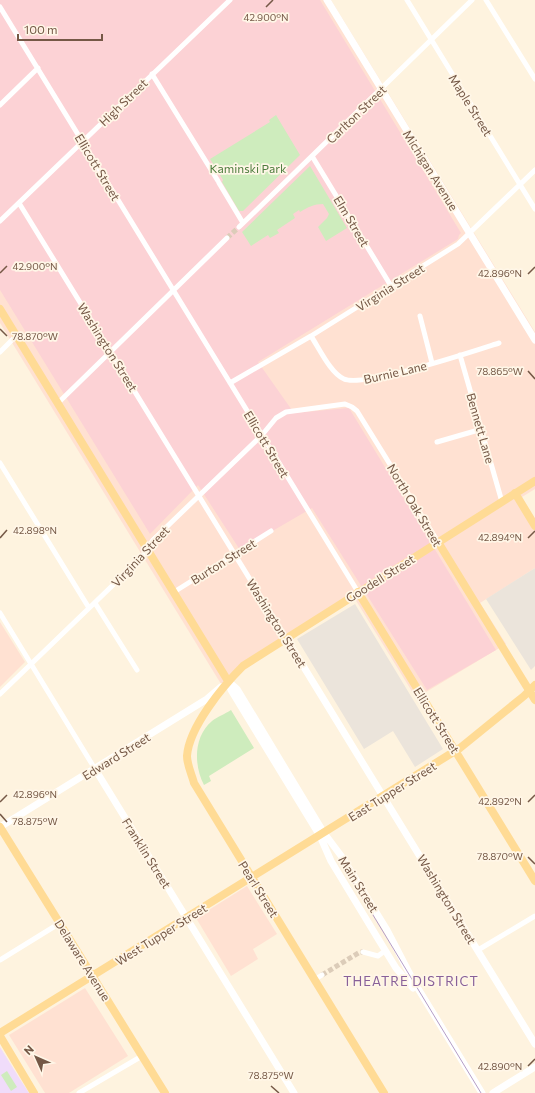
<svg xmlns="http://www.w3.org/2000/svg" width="535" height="1093" font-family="Commissioner,sans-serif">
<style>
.commercial{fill:#ffe1d2}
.industrial{fill:#ebe4db}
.education{fill:#f0dcfa}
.medical{fill:#fcd2d5}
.green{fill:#ceecbd}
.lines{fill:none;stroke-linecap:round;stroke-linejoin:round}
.street-tunnel{stroke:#dcccb9;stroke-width:5;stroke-dasharray:5 2.5;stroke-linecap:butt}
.street{stroke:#fff;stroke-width:5}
.secondary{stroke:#fff;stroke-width:7}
.primary{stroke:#ffdb95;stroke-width:8}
.tram{stroke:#b59ec7;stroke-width:1}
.ticks{fill:none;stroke:#755846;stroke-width:1.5}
.labels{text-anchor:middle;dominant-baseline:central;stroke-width:3.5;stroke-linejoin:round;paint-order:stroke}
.street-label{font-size:12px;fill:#755846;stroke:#fff6e7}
.park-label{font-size:12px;fill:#4d7c3d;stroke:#fff6e7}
.neighbourhood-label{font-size:13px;letter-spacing:1px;fill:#886099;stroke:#fff6e7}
.ticks-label{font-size:10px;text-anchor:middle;fill:#755846;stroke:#fff6e7;stroke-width:3.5;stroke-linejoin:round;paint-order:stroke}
</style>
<rect width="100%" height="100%" fill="#fef3df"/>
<!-- commercial -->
<path class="commercial" d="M0 0H331L535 332V489L522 497 535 519V568L480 603 506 644 416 698 355 599 221 684 0 323Z
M0 622 25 662 0 687Z
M247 886 277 934 253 949 258 959 231 976 196 918Z
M85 988 128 1056 69 1093H45L9 1035Z"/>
<!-- industrial -->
<path class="industrial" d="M535 568V666L531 670 486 599Z
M355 604 443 749 415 767 393 731 364 749 297 639Z"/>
<!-- education -->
<path class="education" d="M0 1047 18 1076 29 1093H0Z"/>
<!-- medical -->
<path class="medical" d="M0 0H320L461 233 459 235 458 239 258 362 294 413 349 408 496 650 427 690 312 508 240 550 198 485 150 534 0 290Z"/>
<!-- green -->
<path class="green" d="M276 115 300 155 243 211H239L222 182 223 180 210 159 270 122 269 120Z
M310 166 347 228 326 241 318 227 327 218 329 214 323 204C314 204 308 207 300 212L299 210 293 214 295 218 277 230 279 233 270 238 268 235 251 246 242 232Z
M231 710 254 748 209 776 211 781 204 785C194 766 193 737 212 721 217 717 225 714 231 710Z
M7 1071 17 1087 11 1091 1 1075Z"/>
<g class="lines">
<!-- street-tunnel -->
<path class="street-tunnel" d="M227 238 239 227
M322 975 360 952H363"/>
<!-- street -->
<path class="street" d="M407 0 535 209
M486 0 535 79
M0 7 358 592
M152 74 218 181
M0 105 38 68
M312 156 391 286
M219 183 243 223
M19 203 286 638
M0 221 230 0
M239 227 472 0
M420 316 432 363
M311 336C319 348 331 374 344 379 364 388 474 351 499 343
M0 352 16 336
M460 355 502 502
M230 383 311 336 458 244 535 170
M58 403 227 238
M437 442 482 429
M0 463 89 608
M174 592 271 531
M95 603 137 670
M0 613 95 769
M0 694 141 558 153 540 262 435 276 418 286 412 345 404 352 407 357 411 438 542
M478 950 535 916
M363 952 378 956 382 953
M0 960 60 923
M314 980 322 975
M79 1093 142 1056"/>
<!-- secondary -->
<path class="secondary" d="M327 0 535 340
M286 638 535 1044
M228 681 237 689 324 833 342 857 387 930 414 982 482 1093
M228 681 231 690 320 836 331 861 377 937 396 968 413 988
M95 769 294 1093
M0 827 207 699 221 687
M493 1093 535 1067"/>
<!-- primary -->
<path class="primary" d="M0 309 228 681
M515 493 535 526
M438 542 535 700
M358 592 535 881
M0 827 165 1093
M0 1033 460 748 524 696 535 685
M0 1036 34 1093
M384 1093 194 783C192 775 187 765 187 756 189 727 223 686 243 666L535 481"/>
<!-- tram -->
<path class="tram" d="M339 859 481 1093"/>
</g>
<!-- ticks -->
<path class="ticks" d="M266 7 273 0M0 273 7 266M528 274 535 267M0 329 7 336M528 371 535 379M0 538 7 530M528 538 535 531M0 802 7 795M528 802 535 795M0 814 7 822M528 857 535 864M528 1066 535 1059M271 1086 279 1093"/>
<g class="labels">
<!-- street labels -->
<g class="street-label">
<text transform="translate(123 102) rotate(-44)">High Street</text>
<text transform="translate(471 105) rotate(58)">Maple Street</text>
<text transform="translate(356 114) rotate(-44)">Carlton Street</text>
<text transform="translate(98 167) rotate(59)">Ellicott Street</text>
<text transform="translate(431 170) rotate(58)">Michigan Avenue</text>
<text transform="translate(352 221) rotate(59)">Elm Street</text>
<text transform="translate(390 287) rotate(-32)">Virginia Street</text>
<text transform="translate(108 347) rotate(58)">Washington Street</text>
<text transform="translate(395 372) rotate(-13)">Burnie Lane</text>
<text transform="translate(481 428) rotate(74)">Bennett Lane</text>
<text transform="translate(267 444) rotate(59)">Ellicott Street</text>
<text transform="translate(415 505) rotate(59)">North Oak Street</text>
<text transform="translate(140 556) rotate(-47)">Virginia Street</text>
<text transform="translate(223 561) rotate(-32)">Burton Street</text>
<text transform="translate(380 578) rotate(-32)">Goodell Street</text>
<text transform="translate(277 623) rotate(58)">Washington Street</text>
<text transform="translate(437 720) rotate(58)">Ellicott Street</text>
<text transform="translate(116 756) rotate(-32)">Edward Street</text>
<text transform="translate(392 791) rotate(-32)">East Tupper Street</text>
<text transform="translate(147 853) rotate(58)">Franklin Street</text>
<text transform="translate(359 884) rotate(58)">Main Street</text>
<text transform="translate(259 889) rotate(58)">Pearl Street</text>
<text transform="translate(447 899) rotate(59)">Washington Street</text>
<text transform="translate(161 934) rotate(-32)">West Tupper Street</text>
<text transform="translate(83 960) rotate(58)">Delaware Avenue</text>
</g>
<!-- park labels -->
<g class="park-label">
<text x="248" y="168">Kaminski Park</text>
</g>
<!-- neighbourhood labels -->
<g class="neighbourhood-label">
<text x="411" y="981">THEATRE DISTRICT</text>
</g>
</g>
<g class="ticks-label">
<text x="266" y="21">42.900°N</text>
<text x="35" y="270">42.900°N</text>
<text x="500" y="277">42.896°N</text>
<text x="35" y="340">78.870°W</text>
<text x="500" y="375">78.865°W</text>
<text x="35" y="534">42.898°N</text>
<text x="500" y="541">42.894°N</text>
<text x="35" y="798">42.896°N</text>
<text x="500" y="805">42.892°N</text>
<text x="35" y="825">78.875°W</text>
<text x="500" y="860">78.870°W</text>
<text x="500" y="1070">42.890°N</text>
<text x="271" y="1079">78.875°W</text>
</g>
<!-- north arrow -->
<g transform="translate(36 1057) rotate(315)" stroke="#fff6e7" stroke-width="3" paint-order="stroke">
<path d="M0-3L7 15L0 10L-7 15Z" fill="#755846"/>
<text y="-6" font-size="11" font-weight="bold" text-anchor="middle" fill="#755846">N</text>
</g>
<!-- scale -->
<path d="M18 34v6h84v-6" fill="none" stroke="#755846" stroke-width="2"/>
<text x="24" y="34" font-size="12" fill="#755846" stroke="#fff6e7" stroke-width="3" paint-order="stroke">100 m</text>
</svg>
